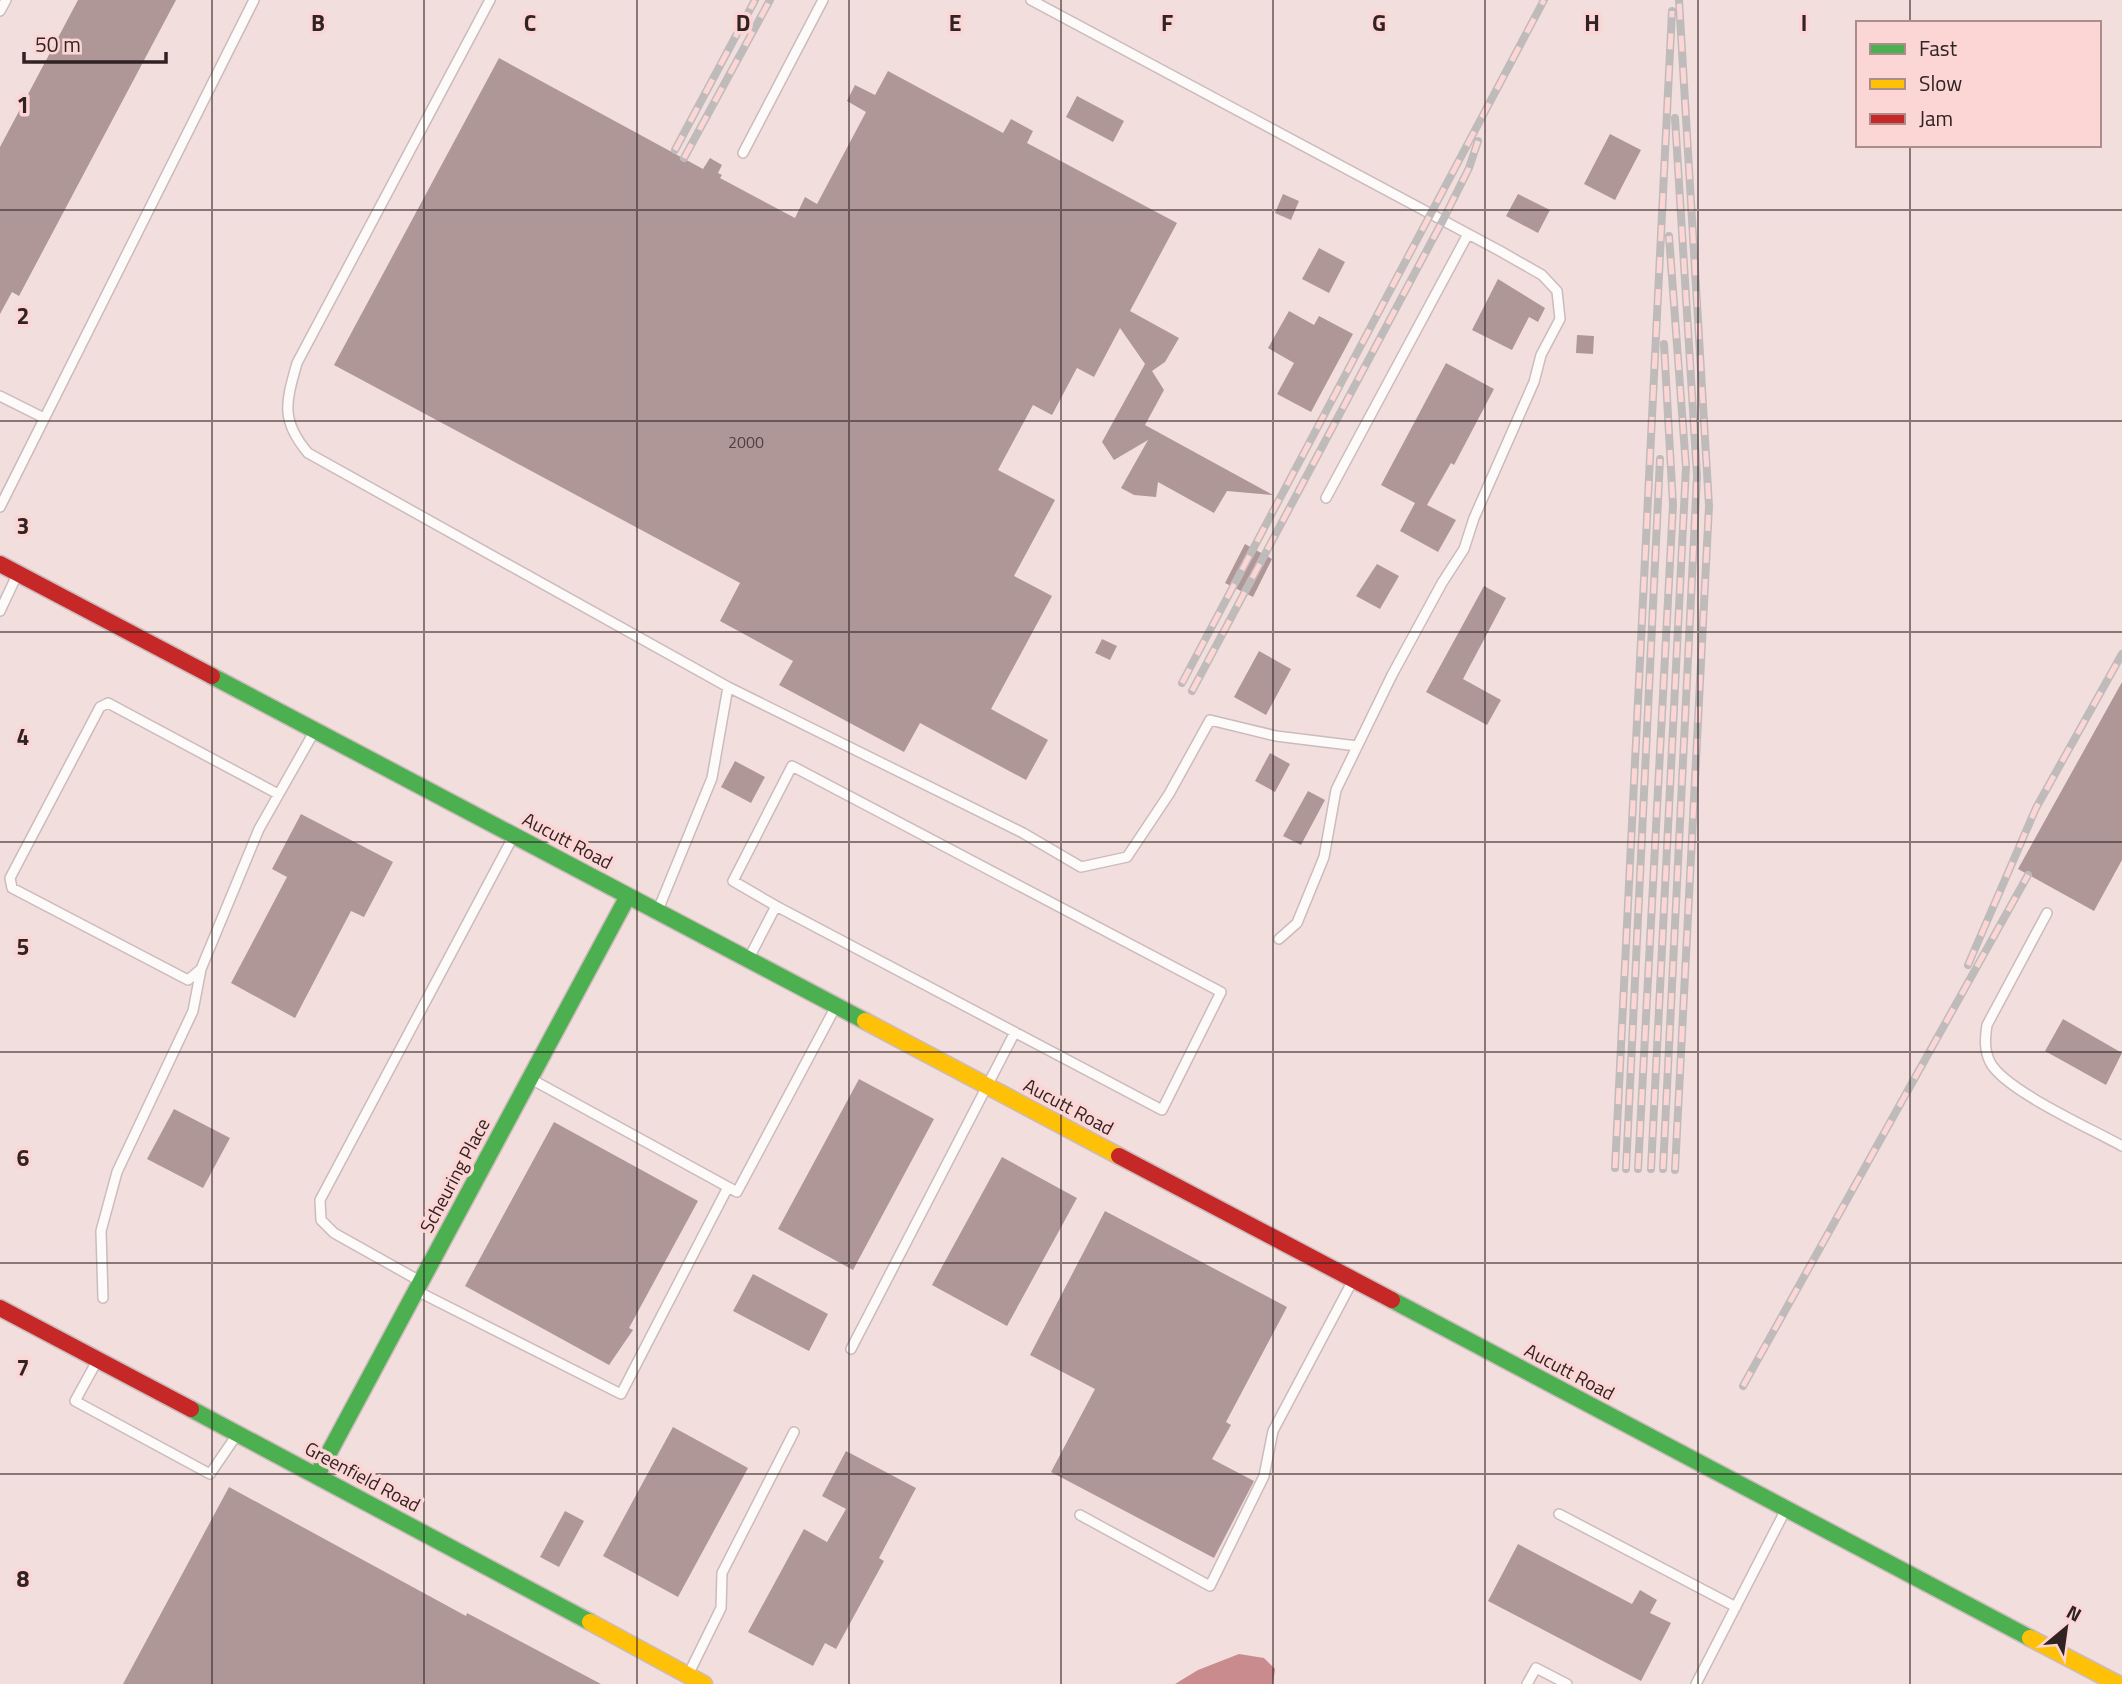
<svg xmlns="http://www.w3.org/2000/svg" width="2122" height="1684" font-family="'Titillium Web',sans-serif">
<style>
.water{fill:#ca8b8e}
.building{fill:#af9798}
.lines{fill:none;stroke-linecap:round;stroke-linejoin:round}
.lane-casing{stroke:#cbb;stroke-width:12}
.fast-casing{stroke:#cbb;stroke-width:19}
.slow-casing{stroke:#cbb;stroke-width:19}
.jam-casing{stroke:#cbb;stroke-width:19}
.lane{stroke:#fdfafa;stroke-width:9}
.fast{stroke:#4caf50;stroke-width:16}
.slow{stroke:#ffc107;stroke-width:16}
.jam{stroke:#c62828;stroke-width:16}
.rail-casing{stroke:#c0bbbb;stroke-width:8}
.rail{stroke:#fcd5d5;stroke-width:5;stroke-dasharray:16;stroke-linecap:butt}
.grid{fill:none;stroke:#312223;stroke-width:2;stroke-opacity:0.55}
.labels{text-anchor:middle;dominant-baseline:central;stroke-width:7;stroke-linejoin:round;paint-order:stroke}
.number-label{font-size:16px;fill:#503f40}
.street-label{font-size:19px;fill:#312223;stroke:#fcd5d5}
.grid-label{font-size:23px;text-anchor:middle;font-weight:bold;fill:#312223;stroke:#fcd5d5;stroke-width:7;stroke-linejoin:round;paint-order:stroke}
</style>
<rect width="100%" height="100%" fill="#f3dede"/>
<!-- water -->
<path class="water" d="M1239 1654 1264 1658 1275 1669 1273 1684H1175L1198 1670Z"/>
<!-- building -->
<path class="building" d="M78 0H176L19 296 12 292 0 314V147Z
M499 58 703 169 710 158 722 165 718 173 722 175 720 178 795 218 805 197 817 204 866 112 847 101 855 85 875 95 888 71 1003 133 1011 119 1033 131 1027 143 1177 223 1130 311 1179 338 1165 362 1152 371 1164 390 1145 425 1273 495 1227 491 1214 513 1158 482 1156 497 1134 495 1121 488 1148 440 1114 460 1102 442 1145 364 1120 328 1094 377 1077 368 1052 415 1033 405 998 470 1055 500 1014 576 1052 596 991 709 1048 740 1026 780 920 723 904 752 779 685 793 661 720 621 740 583 334 365Z
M1077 96 1124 121 1113 142 1066 117Z
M1610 134 1641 150 1615 200 1584 184Z
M1283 194 1299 201 1291 220 1275 213Z
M1518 194 1550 210 1538 233 1506 216Z
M1319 248 1345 262 1329 293 1302 279Z
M1498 279 1545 308 1538 322 1529 317 1512 350 1472 330Z
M1289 311 1314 325 1319 316 1353 334 1311 412 1277 394 1294 363 1268 348Z
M1577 335 1594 336 1593 354 1576 353Z
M1446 363 1494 389 1454 465 1451 463 1427 505 1456 520 1438 552 1400 531 1415 503 1381 485Z
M1245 544 1272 559 1253 597 1225 583Z
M1377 564 1399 576 1380 609 1356 596Z
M1484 586 1506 598 1463 679 1501 700 1487 725 1426 692Z
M1102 639 1117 646 1110 660 1095 653Z
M1259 651 1291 669 1266 715 1234 697Z
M2122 682V860L2094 911 2018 869Z
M1270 753 1290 764 1275 792 1255 781Z
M735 761 765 777 751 803 721 787Z
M1308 791 1325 800 1301 845 1283 836Z
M301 814 393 862 364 917 351 911 295 1018 231 983 287 877 272 869Z
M2063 1019 2122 1053 2106 1085 2045 1051Z
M859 1079 934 1119 853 1270 778 1229Z
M174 1109 230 1138 203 1188 147 1159Z
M554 1122 698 1201 629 1328 633 1330 609 1365 465 1286Z
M1002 1157 1077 1198 1007 1326 932 1285Z
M1105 1211 1287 1307 1226 1422 1231 1425 1212 1459 1254 1481 1214 1558 1051 1472 1095 1389 1030 1355Z
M753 1274 828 1314 809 1351 733 1311Z
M673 1427 748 1468 678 1597 603 1556Z
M846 1451 916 1488 879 1558 884 1561 836 1649 825 1643 813 1666 748 1632 804 1529 827 1542 846 1509 822 1496Z
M229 1487 466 1616 467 1613 601 1684H123Z
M565 1511 584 1521 559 1567 540 1557Z
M1518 1544 1632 1604 1640 1590 1657 1600 1650 1613 1671 1623 1641 1681 1488 1601Z"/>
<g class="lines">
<!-- lane casing -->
<g class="lane-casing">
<path id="lane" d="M490 0 297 363C286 402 280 420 308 453L728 687 712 778 658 910
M1031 0 1500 251 1542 275 1557 291 1560 319 1541 355 1534 382 1474 518 1464 549 1442 583 1392 675 1336 790 1324 857 1297 923 1279 939
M0 11 6 0
M743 153 823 0
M0 396 44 418
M1326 498 1468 234
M0 507 254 0
M0 611 17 575
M728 687 1023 833 1081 867 1127 857 1169 794 1210 720 1276 736 1357 746
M278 794 108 703 100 707 10 878 12 888 188 980 201 969 259 829 314 732
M2047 913 1987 1025C1985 1038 1984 1050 1990 1062 2004 1090 2092 1129 2122 1146
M749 958 776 906 733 881 792 766 1221 992 1162 1110 776 906
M728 1187 737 1192 835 1008
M418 1280 334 1233 321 1220 320 1200 513 837
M417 1291 621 1394 728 1187 531 1079
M103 1298 101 1231 117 1172 193 1011 201 969
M851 1349 1015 1032
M97 1361 75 1401 210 1474 236 1436
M1559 1514 1736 1607
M1080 1515 1210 1586 1264 1476 1273 1431 1352 1282
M688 1675 721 1608 722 1573 794 1432
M1527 1684 1536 1668 1567 1684
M1696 1684 1785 1511"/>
</g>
<!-- fast casing -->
<g class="fast-casing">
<path id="fast" d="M212 676 865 1021
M1392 1300 2030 1638
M191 1409 590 1622
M317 1475 628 896"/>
</g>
<!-- slow casing -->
<g class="slow-casing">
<path id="slow" d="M865 1021 1119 1156
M590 1622 704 1684
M2030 1638 2118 1684"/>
</g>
<!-- jam casing -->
<g class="jam-casing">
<path id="jam" d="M0 564 212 676
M1119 1156 1392 1300
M0 1308 191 1409"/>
</g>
<!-- lane -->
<use href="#lane" class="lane"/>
<!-- fast -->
<use href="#fast" class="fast"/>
<!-- slow -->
<use href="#slow" class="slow"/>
<!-- jam -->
<use href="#jam" class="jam"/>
<!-- rail casing -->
<g class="rail-casing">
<path id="rail" d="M675 150 755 0
M684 158 770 0
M1182 683 1544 0
M1192 691 1443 220 1469 168 1478 141
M1968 965 2036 808 2122 654
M1615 1168 1672 11
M1626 1169 1660 459
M1638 1169 1673 505 1664 344
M1651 1169 1686 467 1669 236
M1663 1169 1697 476 1675 118
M1675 1170 1709 506 1679 0
M1743 1386 2028 875"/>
</g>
<!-- rail -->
<use href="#rail" class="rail"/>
</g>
<!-- grid -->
<path class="grid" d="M212 0V1684M424 0V1684M637 0V1684M849 0V1684M1061 0V1684M1273 0V1684M1485 0V1684M1698 0V1684M1910 0V23M1910 145V1684M0 210H2122M0 421H2122M0 632H2122M0 842H2122M0 1052H2122M0 1263H2122M0 1474H2122"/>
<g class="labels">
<!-- number labels -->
<g class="number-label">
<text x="746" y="442">2000</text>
</g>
<!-- street labels -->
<g class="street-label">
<text transform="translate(568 840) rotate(28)">Aucutt Road</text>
<text transform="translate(1069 1106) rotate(28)">Aucutt Road</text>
<text transform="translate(454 1175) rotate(-62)">Scheuring Place</text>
<text transform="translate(1570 1371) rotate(28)">Aucutt Road</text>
<text transform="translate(363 1476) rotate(28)">Greenfield Road</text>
</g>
</g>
<g class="grid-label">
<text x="318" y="31">B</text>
<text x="530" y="31">C</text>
<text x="743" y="31">D</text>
<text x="955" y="31">E</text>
<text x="1167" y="31">F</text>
<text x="1379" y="31">G</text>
<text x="1592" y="31">H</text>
<text x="1804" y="31">I</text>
<text x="23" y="113">1</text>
<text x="23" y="324">2</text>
<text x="23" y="534">3</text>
<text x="23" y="745">4</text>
<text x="23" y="955">5</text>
<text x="23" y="1166">6</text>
<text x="23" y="1376">7</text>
<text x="23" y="1587">8</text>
</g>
<!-- legend -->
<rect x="1856" y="21" width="245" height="126" fill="#fcd5d5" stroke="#ab8d8e" stroke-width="2"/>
<rect x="1870" y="44" width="35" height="10" fill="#4caf50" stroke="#ab8d8e" stroke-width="2"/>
<text x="1919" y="56" font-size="21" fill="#312223">Fast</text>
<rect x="1870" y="79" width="35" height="10" fill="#ffc107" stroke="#ab8d8e" stroke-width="2"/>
<text x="1919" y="91" font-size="21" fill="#312223">Slow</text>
<rect x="1870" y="114" width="35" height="10" fill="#c62828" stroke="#ab8d8e" stroke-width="2"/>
<text x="1919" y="126" font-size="21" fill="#312223">Jam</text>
<!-- north arrow -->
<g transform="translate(2066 1628) rotate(29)" stroke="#fcd5d5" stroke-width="5" paint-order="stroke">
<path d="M0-5L12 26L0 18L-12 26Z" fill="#312223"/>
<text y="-10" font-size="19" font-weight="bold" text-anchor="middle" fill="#312223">N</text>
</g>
<!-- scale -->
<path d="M24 52v10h142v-10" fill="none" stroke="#312223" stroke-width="3.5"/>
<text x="35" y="52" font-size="21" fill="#312223" stroke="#fcd5d5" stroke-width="5" paint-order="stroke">50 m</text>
</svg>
